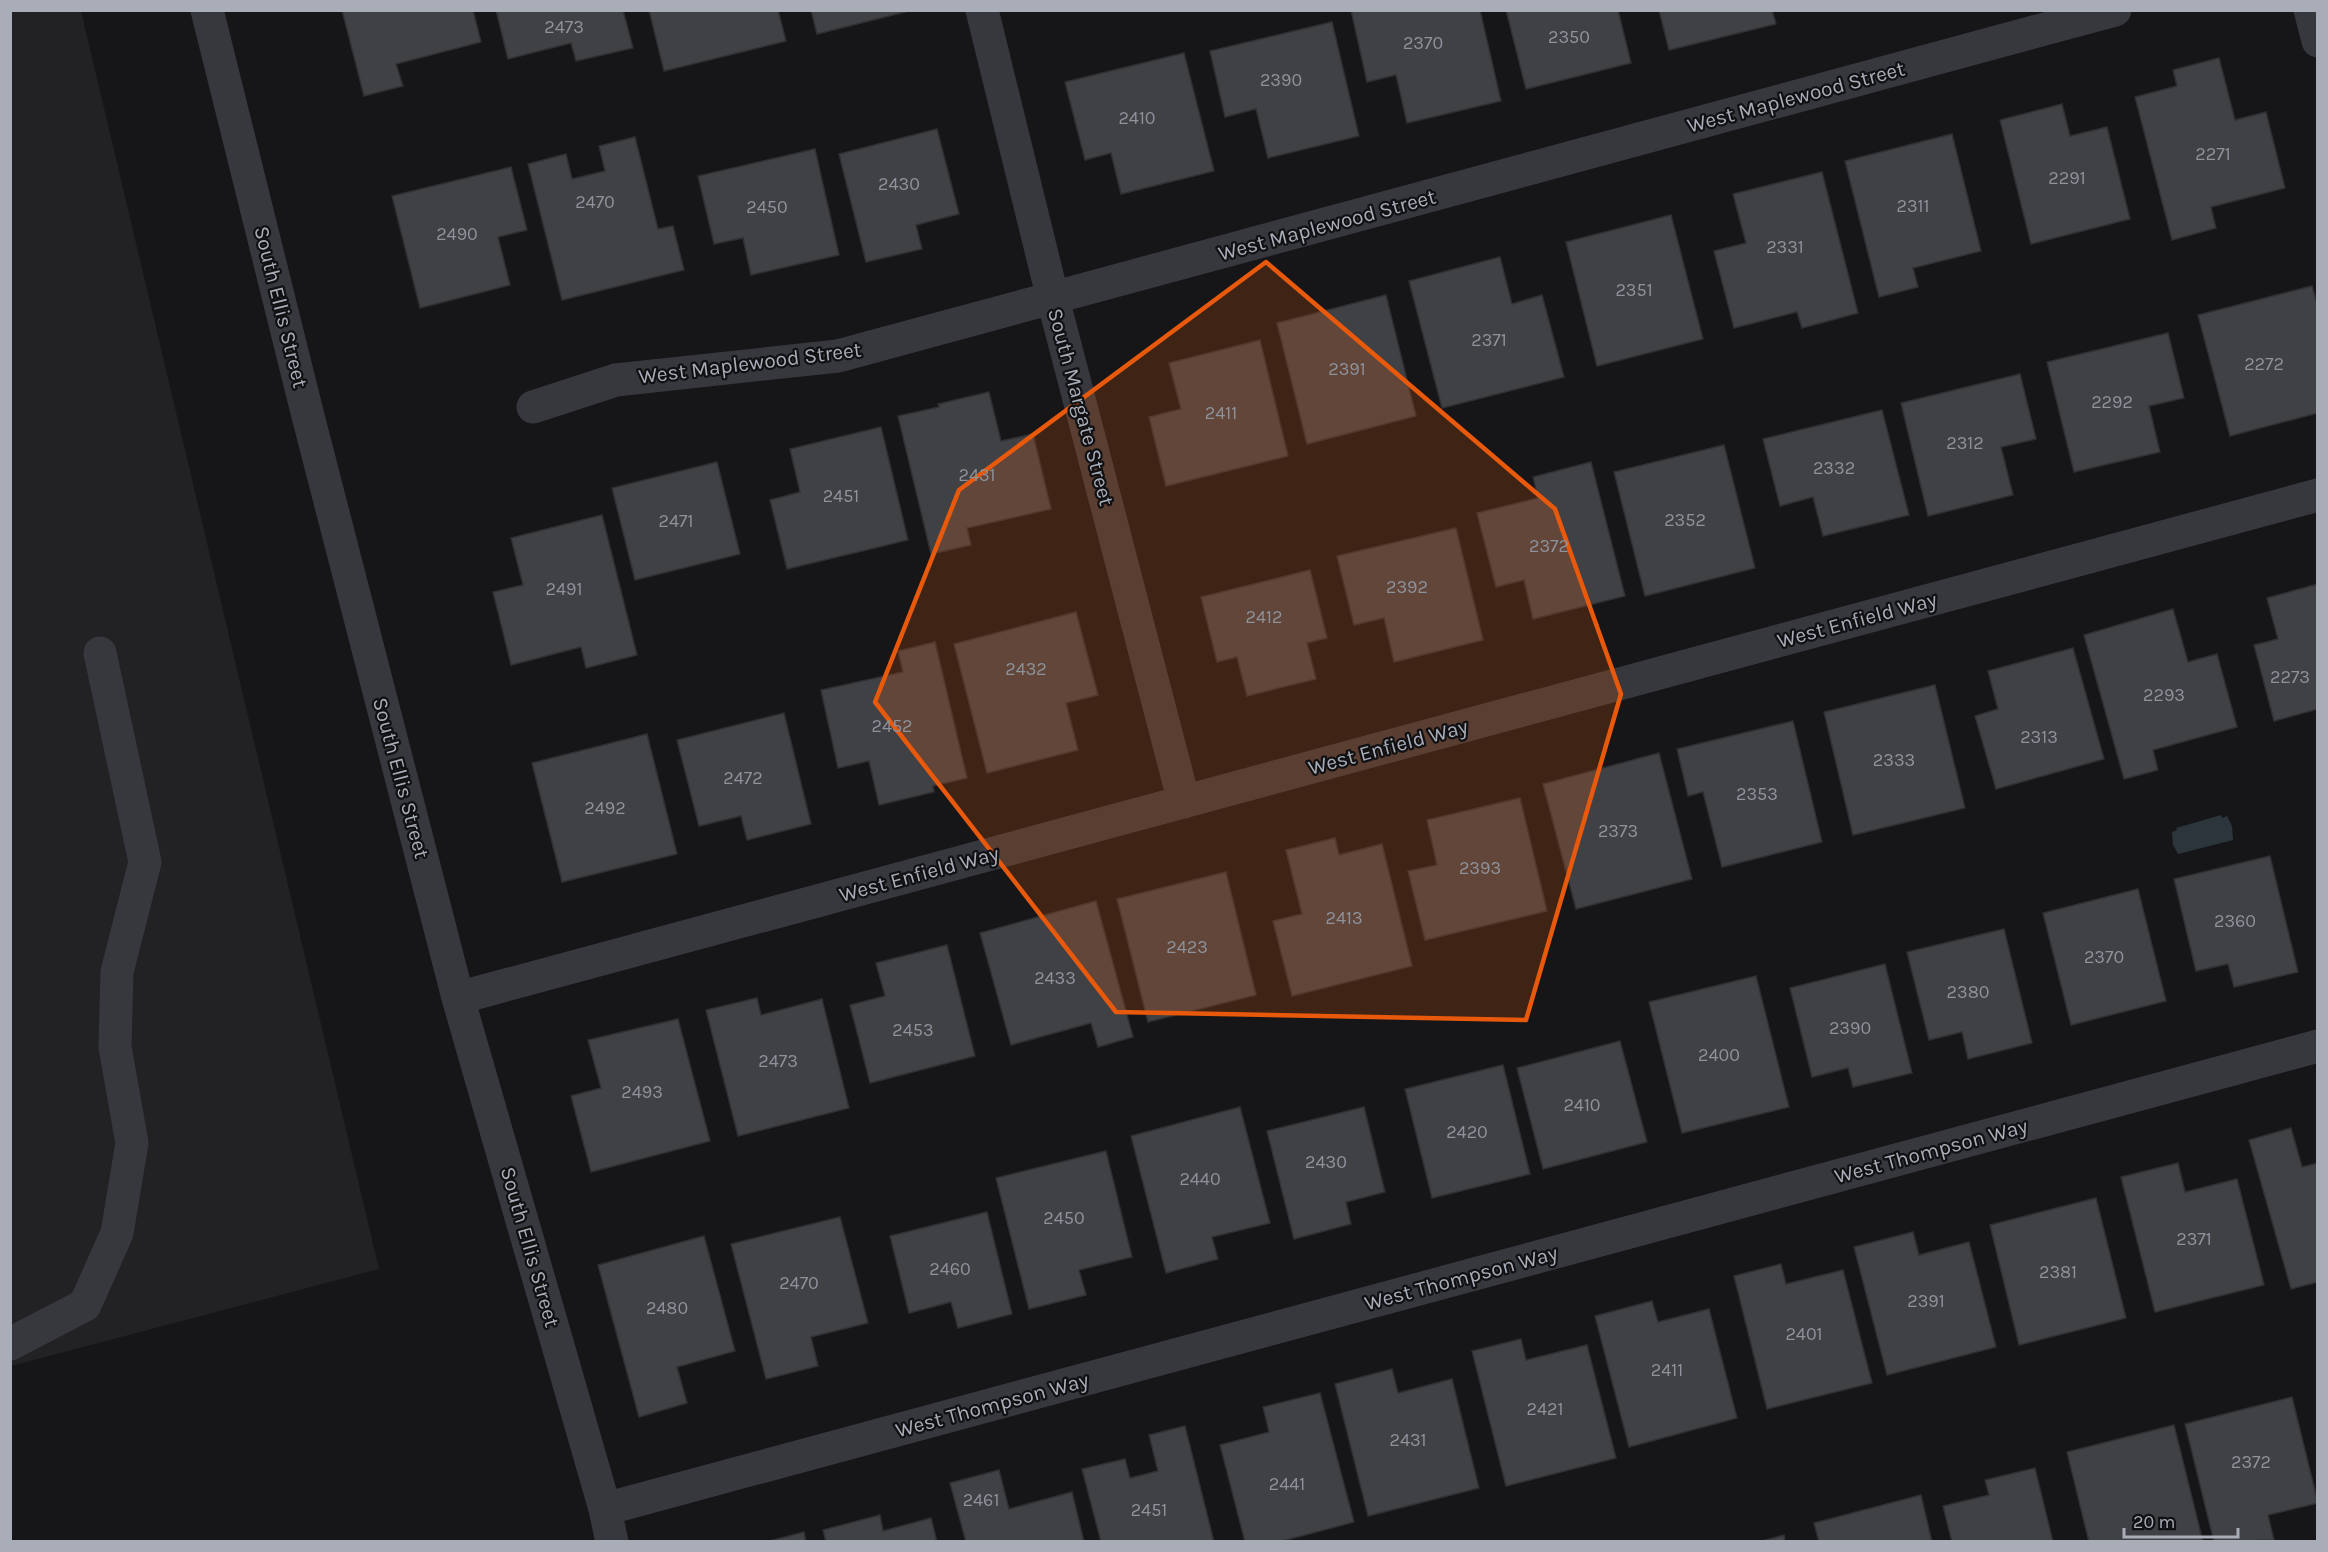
<svg xmlns="http://www.w3.org/2000/svg" width="2328" height="1552" font-family="Karla,sans-serif">
<style>
.built{fill:#222225}
.water{fill:#2c353c}
.building{fill:#404145;stroke:#303034;stroke-width:1.5}
.lines{fill:none;stroke-linecap:round;stroke-linejoin:round}
.minor{stroke:#37383d;stroke-width:33}
.marked{fill:#e8590c;fill-opacity:0.2;stroke:#e8590c;stroke-width:4.5;stroke-linejoin:round}
.labels{text-anchor:middle;dominant-baseline:central;stroke-width:4.5;stroke-linejoin:round;paint-order:stroke}
.number-label{font-size:18px;fill:#8e929b}
.street-label{font-size:21px;fill:#a8adb8;stroke:#111113}
</style>
<rect width="100%" height="100%" fill="#161618"/>
<!-- built -->
<path class="built" d="M11 11H81L379 1269 11 1366Z"/>
<!-- water -->
<path class="water" d="M2221 815 2222 818 2227 816 2232 826 2233 840 2178 854 2173 845 2172 832 2177 830 2176 828Z"/>
<!-- building -->
<path class="building" d="M342 10H473L481 42 396 64 403 86 364 96Z
M496 10H623L633 48 576 61 571 43 508 59Z
M649 10H778L786 41 664 71Z
M811 10H913L817 34Z
M1351 10H1480L1501 101 1407 123 1396 75 1367 82Z
M1506 10H1618L1631 63 1526 89Z
M1659 10H1772L1776 24 1669 50Z
M1332 22 1359 136 1268 158 1256 109 1225 117 1210 51Z
M1184 53 1214 171 1121 194 1111 153 1085 160 1065 82Z
M2219 58 2235 120 2266 112 2285 188 2211 207 2216 228 2172 240 2135 97 2177 86 2173 70Z
M2062 104 2070 136 2107 127 2130 219 2031 244 2000 120Z
M937 129 959 214 916 225 922 249 866 262 839 154Z
M1952 134 1981 251 1913 268 1918 287 1879 297 1845 161Z
M635 137 658 229 673 226 684 270 562 300 528 164 566 154 572 179 605 171 599 146Z
M815 149 839 255 751 275 743 238 714 244 698 176Z
M511 167 527 230 498 237 510 285 420 308 392 196Z
M1822 172 1858 313 1802 328 1797 312 1734 328 1714 251 1746 243 1733 194Z
M1671 215 1703 339 1597 366 1566 242Z
M1500 257 1512 304 1542 295 1564 377 1442 408 1409 281Z
M2312 286 2318 307V413L2230 436 2198 315Z
M1386 295 1416 416 1307 444 1277 323Z
M2168 333 2184 398 2149 406 2160 452 2074 472 2047 362Z
M1260 340 1288 456 1166 486 1149 417 1181 409 1169 363Z
M2020 374 2036 439 2001 447 2013 495 1928 516 1901 403Z
M989 392 1001 441 1033 434 1051 509 967 528 971 545 931 554 898 416 939 407 938 404Z
M1882 410 1909 515 1823 536 1813 497 1780 506 1763 439Z
M881 427 908 540 787 569 770 500 800 492 790 449Z
M1724 445 1755 568 1645 596 1614 472Z
M717 462 740 554 635 580 612 488Z
M1591 462 1625 596 1533 619 1524 580 1496 587 1477 513 1538 498 1533 477Z
M602 515 637 655 586 668 581 647 511 665 493 592 523 585 511 538Z
M1456 528 1483 640 1394 662 1384 618 1354 625 1337 556Z
M1310 570 1327 638 1307 643 1316 679 1247 696 1237 657 1217 662 1201 597Z
M2318 584V709L2274 721 2254 645 2278 639 2267 598Z
M2173 609 2188 662 2217 654 2237 727 2153 750 2158 770 2124 779 2084 635Z
M1076 612 1098 695 1066 703 1078 750 987 773 954 644Z
M935 642 967 778 933 786 934 792 879 805 869 761 838 768 821 690 903 672 898 651Z
M2073 648 2104 759 1996 789 1975 716 1998 709 1988 671Z
M1935 685 1965 808 1853 835 1824 712Z
M784 713 811 824 747 840 741 816 699 826 677 740Z
M1793 721 1822 842 1722 867 1703 792 1688 796 1677 749Z
M647 734 677 854 562 882 532 763Z
M1659 753 1692 879 1576 909 1543 784Z
M1520 798 1547 911 1425 940 1408 871 1437 865 1427 820Z
M1335 838 1339 855 1382 844 1412 966 1292 996 1273 921 1302 914 1286 850Z
M2270 856 2298 972 2234 987 2228 964 2196 971 2174 879Z
M1226 872 1256 995 1148 1022 1117 899Z
M2138 889 2166 1001 2071 1025 2043 913Z
M1096 901 1133 1037 1098 1047 1091 1023 1011 1045 980 933Z
M2004 929 2032 1043 1968 1059 1962 1032 1929 1040 1907 952Z
M947 945 975 1056 870 1083 850 1005 885 996 876 963Z
M1885 964 1912 1073 1853 1087 1848 1068 1812 1077 1790 988Z
M1756 976 1789 1107 1682 1133 1649 1002Z
M757 998 761 1015 822 999 849 1108 738 1136 706 1010Z
M678 1019 710 1141 591 1172 571 1096 601 1088 588 1040Z
M1620 1041 1647 1142 1543 1169 1517 1068Z
M1503 1065 1530 1174 1432 1198 1405 1089Z
M1240 1107 1270 1223 1212 1237 1218 1259 1166 1273 1131 1136Z
M1364 1107 1385 1192 1346 1202 1351 1224 1294 1239 1267 1131Z
M2291 1128 2302 1167 2318 1163V1282L2291 1289 2249 1140Z
M1106 1151 1132 1257 1079 1270 1086 1295 1029 1309 996 1178Z
M2178 1163 2185 1192 2237 1179 2264 1285 2155 1312 2121 1177Z
M2096 1198 2126 1318 2019 1345 1990 1225Z
M987 1212 1012 1314 958 1328 951 1302 909 1313 890 1236Z
M840 1217 868 1323 811 1337 818 1366 766 1379 731 1244Z
M1913 1232 1919 1255 1969 1242 1996 1347 1887 1375 1854 1247Z
M704 1236 735 1351 677 1367 687 1403 639 1417 598 1265Z
M1781 1264 1786 1284 1843 1270 1872 1383 1767 1409 1734 1276Z
M1652 1301 1658 1322 1709 1309 1737 1418 1629 1447 1595 1316Z
M1521 1339 1526 1360 1587 1345 1616 1458 1506 1486 1472 1351Z
M1392 1369 1398 1393 1452 1379 1479 1488 1368 1516 1335 1384Z
M1320 1393 1354 1522 1279 1542H1245L1220 1445 1269 1432 1263 1407Z
M2292 1397 2318 1503 2268 1515 2274 1540 2214 1542 2185 1424Z
M2174 1425 2203 1542H2089L2067 1452Z
M1185 1426 1214 1542H1101L1082 1469 1125 1459 1130 1478 1158 1471 1149 1435Z
M2035 1468 2053 1542H1952L1943 1506 1989 1495 1985 1480Z
M999 1470 1009 1509 1072 1492 1084 1542H966L950 1483Z
M1921 1495 1932 1542H1819L1814 1523Z
M880 1515 883 1531 931 1518 937 1542H826L823 1530Z
M804 1532 806 1542H766Z
M1784 1535 1785 1542H1759Z"/>
<g class="lines">
<!-- minor -->
<path class="minor" d="M207 10 307 412 458 998 605 1509 612 1542
M982 10 1053 299 1184 802
M2310 10 2318 41
M533 407 616 380 838 356 2115 10
M458 998 2318 495
M10 1344 85 1305 117 1233 132 1143 115 1047 117 972 145 862 100 653
M605 1509 2318 1046"/>
</g>
<!-- marked area -->
<path class="marked" d="M1266 262 1555 509 1621 694 1526 1020 1116 1012 875 702 959 490Z"/>
<g class="labels">
<!-- number labels -->
<g class="number-label">
<text x="564" y="27">2473</text>
<text x="1569" y="37">2350</text>
<text x="1423" y="43">2370</text>
<text x="1281" y="80">2390</text>
<text x="1137" y="118">2410</text>
<text x="2213" y="154">2271</text>
<text x="2067" y="178">2291</text>
<text x="899" y="184">2430</text>
<text x="595" y="202">2470</text>
<text x="1913" y="206">2311</text>
<text x="767" y="207">2450</text>
<text x="457" y="234">2490</text>
<text x="1785" y="247">2331</text>
<text x="1634" y="290">2351</text>
<text x="1489" y="340">2371</text>
<text x="2264" y="364">2272</text>
<text x="1347" y="369">2391</text>
<text x="2112" y="402">2292</text>
<text x="1221" y="413">2411</text>
<text x="1965" y="443">2312</text>
<text x="1834" y="468">2332</text>
<text x="977" y="475">2431</text>
<text x="841" y="496">2451</text>
<text x="1685" y="520">2352</text>
<text x="676" y="521">2471</text>
<text x="1549" y="546">2372</text>
<text x="1407" y="587">2392</text>
<text x="564" y="589">2491</text>
<text x="1264" y="617">2412</text>
<text x="1026" y="669">2432</text>
<text x="2290" y="677">2273</text>
<text x="2164" y="695">2293</text>
<text x="892" y="726">2452</text>
<text x="2039" y="737">2313</text>
<text x="1894" y="760">2333</text>
<text x="743" y="778">2472</text>
<text x="1757" y="794">2353</text>
<text x="605" y="808">2492</text>
<text x="1618" y="831">2373</text>
<text x="1480" y="868">2393</text>
<text x="1344" y="918">2413</text>
<text x="2235" y="921">2360</text>
<text x="1187" y="947">2423</text>
<text x="2104" y="957">2370</text>
<text x="1055" y="978">2433</text>
<text x="1968" y="992">2380</text>
<text x="1850" y="1028">2390</text>
<text x="913" y="1030">2453</text>
<text x="1719" y="1055">2400</text>
<text x="778" y="1061">2473</text>
<text x="642" y="1092">2493</text>
<text x="1582" y="1105">2410</text>
<text x="1467" y="1132">2420</text>
<text x="1326" y="1162">2430</text>
<text x="1200" y="1179">2440</text>
<text x="1064" y="1218">2450</text>
<text x="2194" y="1239">2371</text>
<text x="950" y="1269">2460</text>
<text x="2058" y="1272">2381</text>
<text x="799" y="1283">2470</text>
<text x="1926" y="1301">2391</text>
<text x="667" y="1308">2480</text>
<text x="1804" y="1334">2401</text>
<text x="1667" y="1370">2411</text>
<text x="1545" y="1409">2421</text>
<text x="1408" y="1440">2431</text>
<text x="2251" y="1462">2372</text>
<text x="1287" y="1484">2441</text>
<text x="981" y="1500">2461</text>
<text x="1149" y="1510">2451</text>
</g>
<!-- street labels -->
<g class="street-label">
<text transform="translate(1796 97) rotate(-15)">West Maplewood Street</text>
<text transform="translate(1327 225) rotate(-15)">West Maplewood Street</text>
<text transform="translate(281 307) rotate(76)">South Ellis Street</text>
<text transform="translate(750 363) rotate(-7)">West Maplewood Street</text>
<text transform="translate(1081 407) rotate(75)">South Margate Street</text>
<text transform="translate(1857 620) rotate(-15)">West Enfield Way</text>
<text transform="translate(1388 747) rotate(-15)">West Enfield Way</text>
<text transform="translate(401 778) rotate(75)">South Ellis Street</text>
<text transform="translate(919 874) rotate(-15)">West Enfield Way</text>
<text transform="translate(1931 1151) rotate(-15)">West Thompson Way</text>
<text transform="translate(530 1247) rotate(74)">South Ellis Street</text>
<text transform="translate(1461 1278) rotate(-15)">West Thompson Way</text>
<text transform="translate(992 1405) rotate(-15)">West Thompson Way</text>
</g>
</g>
<!-- border -->
<rect width="2328" height="1552" fill="none" stroke="#a8adb8" stroke-width="24"/>
<!-- scale -->
<path d="M2124 1528v9h114v-9" fill="none" stroke="#a8adb8" stroke-width="3"/>
<text x="2133" y="1528" font-size="18" fill="#a8adb8" stroke="#111113" stroke-width="4.5" paint-order="stroke">20 m</text>
</svg>
